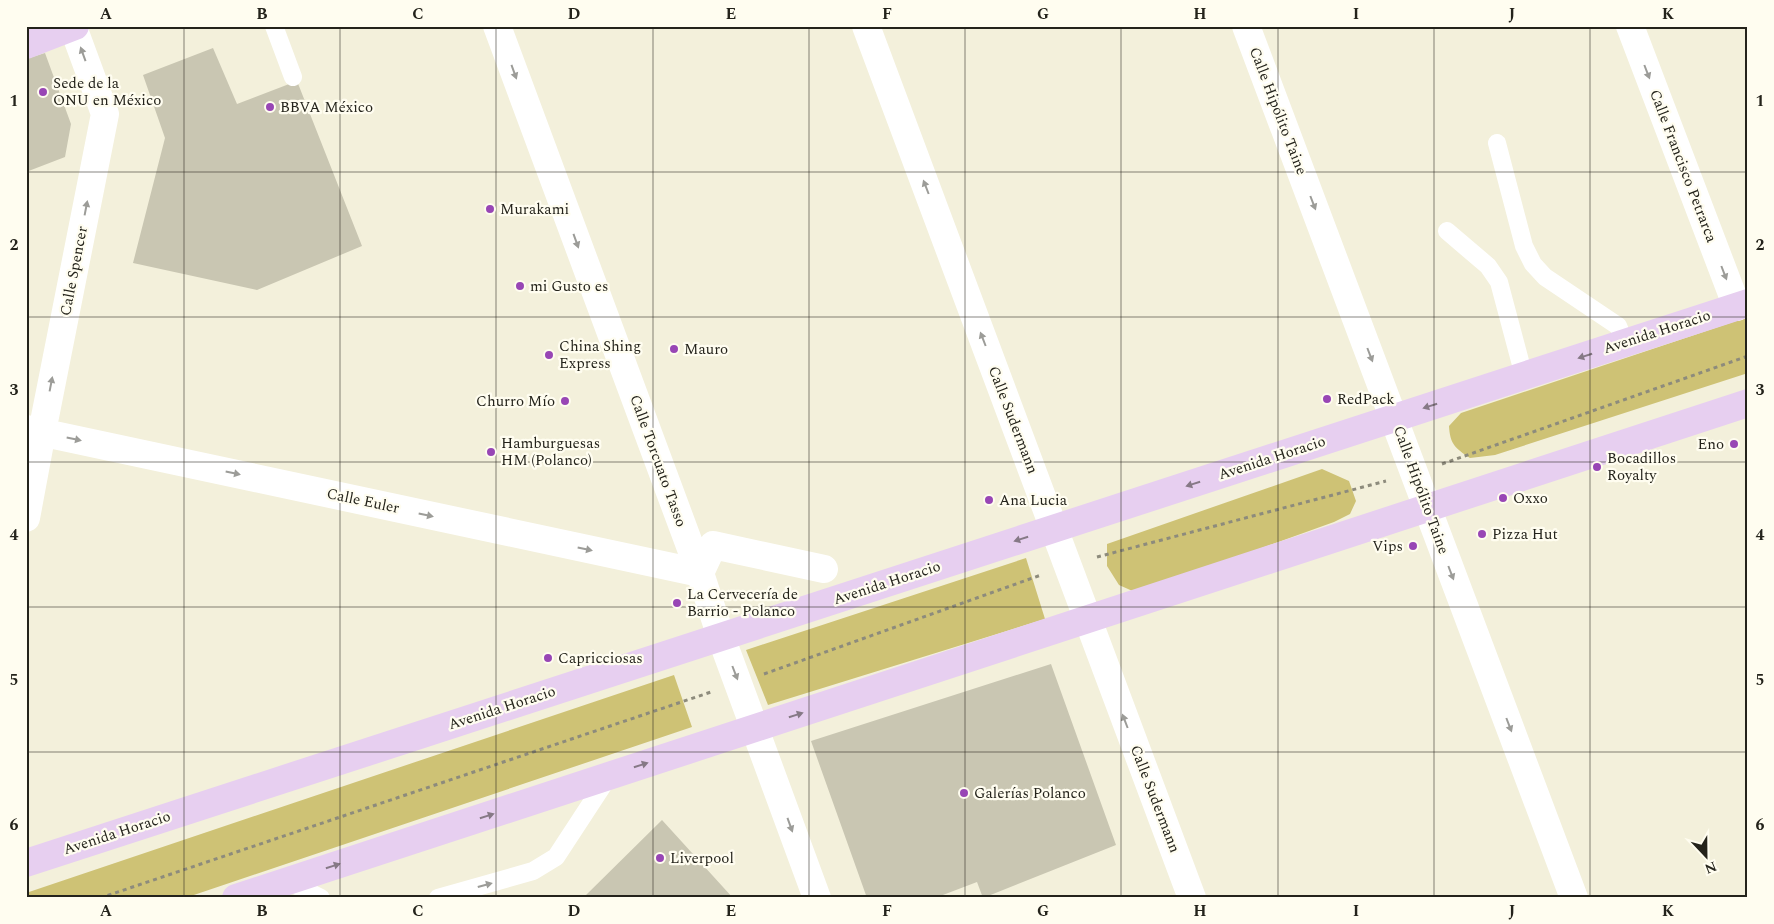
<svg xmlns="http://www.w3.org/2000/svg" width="1774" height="924" font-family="Spectral,serif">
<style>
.green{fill:#cec275}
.building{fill:#c9c6b2}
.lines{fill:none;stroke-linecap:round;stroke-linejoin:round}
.path{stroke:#8d8b7c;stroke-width:3;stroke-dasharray:4 4;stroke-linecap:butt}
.lane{stroke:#fff;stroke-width:18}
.street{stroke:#fff;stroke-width:28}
.secondary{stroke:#e7cff0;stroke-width:28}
.oneway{fill:#9c9c98}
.oneway2{fill:#867986}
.grid{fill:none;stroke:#24231b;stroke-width:1;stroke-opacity:0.55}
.poi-dot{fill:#9846b5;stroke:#fffdf0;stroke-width:2}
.labels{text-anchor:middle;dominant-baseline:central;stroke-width:4.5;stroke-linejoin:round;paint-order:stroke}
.poi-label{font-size:15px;fill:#24231b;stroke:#fffdf0;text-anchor:start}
.street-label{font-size:15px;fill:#24231b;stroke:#fffdf0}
.neatline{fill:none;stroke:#24231b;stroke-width:2}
.grid-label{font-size:16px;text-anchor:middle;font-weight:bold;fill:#24231b}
</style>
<rect width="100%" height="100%" fill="#f3f0db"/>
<!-- green -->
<path class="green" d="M1748 317V373L1495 455 1470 458C1455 448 1450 444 1449 426L1461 413Z
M1322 469 1349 481 1356 501 1350 514 1334 522 1137 593 1119 585 1107 566V544Z
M1026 558 1045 619 768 705 746 650Z
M674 675 692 727 185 898H26V893Z"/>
<!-- building -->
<path class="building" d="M213 48 237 104 297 81 362 246 257 290 133 263 165 138 143 75Z
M45 53 71 124 65 157 26 172V59Z
M1051 664 1116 845 983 898 977 882 935 898H867L811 741Z
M662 820 733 898H581L585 896Z"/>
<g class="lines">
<!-- path -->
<path class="path" d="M1442 464 1748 356
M1097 557 1386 481
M764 674 1041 575
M100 898 711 692"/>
<!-- lane -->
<path class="lane" d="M274 26 293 77
M1497 143 1524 246 1533 264 1545 277 1618 326 1625 343
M1447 231 1488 266 1499 282 1524 376
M287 881 321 898
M438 898 533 871 556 857 609 776"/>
<!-- street -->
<path class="street" d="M497 26 700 573 721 637 817 898
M866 26 1192 898
M1246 26 1574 898
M1630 26 1737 307
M26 429 700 573 713 545 824 569
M26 518 42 432 105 114 73 27"/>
<!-- secondary -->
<path class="secondary" d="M26 45 75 26
M26 863 1748 303
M236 898 1748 403"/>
</g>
<!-- one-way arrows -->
<defs><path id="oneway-solid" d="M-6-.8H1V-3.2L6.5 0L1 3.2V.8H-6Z" transform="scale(1.25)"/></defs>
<g class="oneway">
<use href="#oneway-solid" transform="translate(83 54) rotate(-110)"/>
<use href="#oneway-solid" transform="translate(514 72) rotate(70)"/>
<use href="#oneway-solid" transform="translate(1647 72) rotate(69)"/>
<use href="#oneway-solid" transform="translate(926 187) rotate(-111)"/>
<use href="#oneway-solid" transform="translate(1313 203) rotate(69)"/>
<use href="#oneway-solid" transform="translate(86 208) rotate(-79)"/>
<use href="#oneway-solid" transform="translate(576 241) rotate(70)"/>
<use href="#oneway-solid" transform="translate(1724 273) rotate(69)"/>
<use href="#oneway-solid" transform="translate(983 339) rotate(-111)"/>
<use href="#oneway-solid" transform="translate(1370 355) rotate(69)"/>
<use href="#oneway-solid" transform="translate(51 384) rotate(-79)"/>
<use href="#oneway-solid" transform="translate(74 439) rotate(12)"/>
<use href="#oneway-solid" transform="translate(233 473) rotate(12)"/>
<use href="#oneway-solid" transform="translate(426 515) rotate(12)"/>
<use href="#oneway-solid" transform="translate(585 549) rotate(12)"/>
<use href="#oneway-solid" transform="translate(1451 573) rotate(69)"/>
<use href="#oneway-solid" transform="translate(735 673) rotate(69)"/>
<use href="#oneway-solid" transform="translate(1125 721) rotate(-111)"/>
<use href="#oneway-solid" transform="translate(1509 725) rotate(69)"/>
<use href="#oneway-solid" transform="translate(790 825) rotate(70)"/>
<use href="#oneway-solid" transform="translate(485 885) rotate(-15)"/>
</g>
<g class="oneway2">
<use href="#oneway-solid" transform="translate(1585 356) rotate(162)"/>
<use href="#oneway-solid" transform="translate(1430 406) rotate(162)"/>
<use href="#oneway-solid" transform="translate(1193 484) rotate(162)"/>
<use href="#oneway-solid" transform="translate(1021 539) rotate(162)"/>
<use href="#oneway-solid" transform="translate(796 715) rotate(-18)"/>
<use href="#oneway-solid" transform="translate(641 765) rotate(-18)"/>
<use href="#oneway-solid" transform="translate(487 816) rotate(-18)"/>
<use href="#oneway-solid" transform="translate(333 866) rotate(-18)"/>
</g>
<!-- grid -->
<path class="grid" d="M184 26V898M340 26V898M496 26V898M653 26V898M809 26V898M965 26V898M1121 26V898M1278 26V898M1434 26V898M1590 26V898M26 172H1748M26 317H1748M26 462H1748M26 607H1748M26 752H1748"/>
<!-- markers -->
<g class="poi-dot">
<circle cx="43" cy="92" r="5"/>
<circle cx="270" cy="107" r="5"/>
<circle cx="490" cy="209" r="5"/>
<circle cx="520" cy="286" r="5"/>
<circle cx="674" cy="349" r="5"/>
<circle cx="549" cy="355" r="5"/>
<circle cx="1327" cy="399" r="5"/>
<circle cx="565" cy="401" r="5"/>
<circle cx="1734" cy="444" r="5"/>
<circle cx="491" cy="452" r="5"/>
<circle cx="1597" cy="467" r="5"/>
<circle cx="1503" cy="498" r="5"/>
<circle cx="989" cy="500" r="5"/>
<circle cx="1482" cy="534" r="5"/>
<circle cx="1413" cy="546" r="5"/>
<circle cx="677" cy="603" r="5"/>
<circle cx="548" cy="658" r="5"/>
<circle cx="964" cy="793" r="5"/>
<circle cx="660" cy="858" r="5"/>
</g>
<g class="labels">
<!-- poi labels -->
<g class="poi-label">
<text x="53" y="83">Sede de la<tspan x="53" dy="17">ONU en México</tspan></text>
<text x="280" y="107">BBVA México</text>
<text x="500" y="209">Murakami</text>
<text x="530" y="286">mi Gusto es</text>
<text x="559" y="346">China Shing<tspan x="559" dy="17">Express</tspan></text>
<text x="684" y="349">Mauro</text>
<text x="1337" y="399">RedPack</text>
<text x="555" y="401" text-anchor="end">Churro Mío</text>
<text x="501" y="443">Hamburguesas<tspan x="501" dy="17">HM (Polanco)</tspan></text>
<text x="1724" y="444" text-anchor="end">Eno</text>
<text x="1607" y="458">Bocadillos<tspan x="1607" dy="17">Royalty</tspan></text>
<text x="1513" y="498">Oxxo</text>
<text x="999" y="500">Ana Lucia</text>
<text x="1492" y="534">Pizza Hut</text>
<text x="1403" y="546" text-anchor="end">Vips</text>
<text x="687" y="594">La Cervecería de<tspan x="687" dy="17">Barrio - Polanco</tspan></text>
<text x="558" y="658">Capricciosas</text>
<text x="974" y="793">Galerías Polanco</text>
<text x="670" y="858">Liverpool</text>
</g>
<!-- street labels -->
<g class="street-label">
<text transform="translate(1278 111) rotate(69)">Calle Hipólito Taine</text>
<text transform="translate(1683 166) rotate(69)">Calle Francisco Petrarca</text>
<text transform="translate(74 271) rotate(-79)">Calle Spencer</text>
<text transform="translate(1657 332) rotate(-18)">Avenida Horacio</text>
<text transform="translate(1013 420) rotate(69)">Calle Sudermann</text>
<text transform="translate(1272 458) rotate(-18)">Avenida Horacio</text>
<text transform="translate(658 461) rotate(70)">Calle Torcuato Tasso</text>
<text transform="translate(1421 490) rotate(70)">Calle Hipólito Taine</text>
<text transform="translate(363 501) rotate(12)">Calle Euler</text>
<text transform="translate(887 583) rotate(-18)">Avenida Horacio</text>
<text transform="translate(502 708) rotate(-18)">Avenida Horacio</text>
<text transform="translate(1155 799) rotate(69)">Calle Sudermann</text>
<text transform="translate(117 833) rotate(-18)">Avenida Horacio</text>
</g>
</g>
<!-- border -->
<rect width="1774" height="924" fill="none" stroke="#fffdf0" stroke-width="55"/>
<!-- north arrow -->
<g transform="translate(1706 856) rotate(158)" stroke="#fffdf0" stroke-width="4" paint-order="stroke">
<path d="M0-4L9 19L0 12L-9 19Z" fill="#24231b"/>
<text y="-8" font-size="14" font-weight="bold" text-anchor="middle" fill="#24231b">N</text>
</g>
<rect x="28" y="28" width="1718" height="868" class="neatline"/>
<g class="grid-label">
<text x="106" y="19">A</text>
<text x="262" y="19">B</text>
<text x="418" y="19">C</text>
<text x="574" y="19">D</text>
<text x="731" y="19">E</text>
<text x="887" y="19">F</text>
<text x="1043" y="19">G</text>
<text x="1200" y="19">H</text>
<text x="1356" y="19">I</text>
<text x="1512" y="19">J</text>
<text x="1668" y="19">K</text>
<text x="14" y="106">1</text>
<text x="1760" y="106">1</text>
<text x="14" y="250">2</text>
<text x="1760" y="250">2</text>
<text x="14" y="395">3</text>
<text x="1760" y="395">3</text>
<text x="14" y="540">4</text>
<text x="1760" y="540">4</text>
<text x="14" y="685">5</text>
<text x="1760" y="685">5</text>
<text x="14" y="830">6</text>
<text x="1760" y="830">6</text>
<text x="106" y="916">A</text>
<text x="262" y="916">B</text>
<text x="418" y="916">C</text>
<text x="574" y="916">D</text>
<text x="731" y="916">E</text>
<text x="887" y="916">F</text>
<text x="1043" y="916">G</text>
<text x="1200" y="916">H</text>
<text x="1356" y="916">I</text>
<text x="1512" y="916">J</text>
<text x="1668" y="916">K</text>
</g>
</svg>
